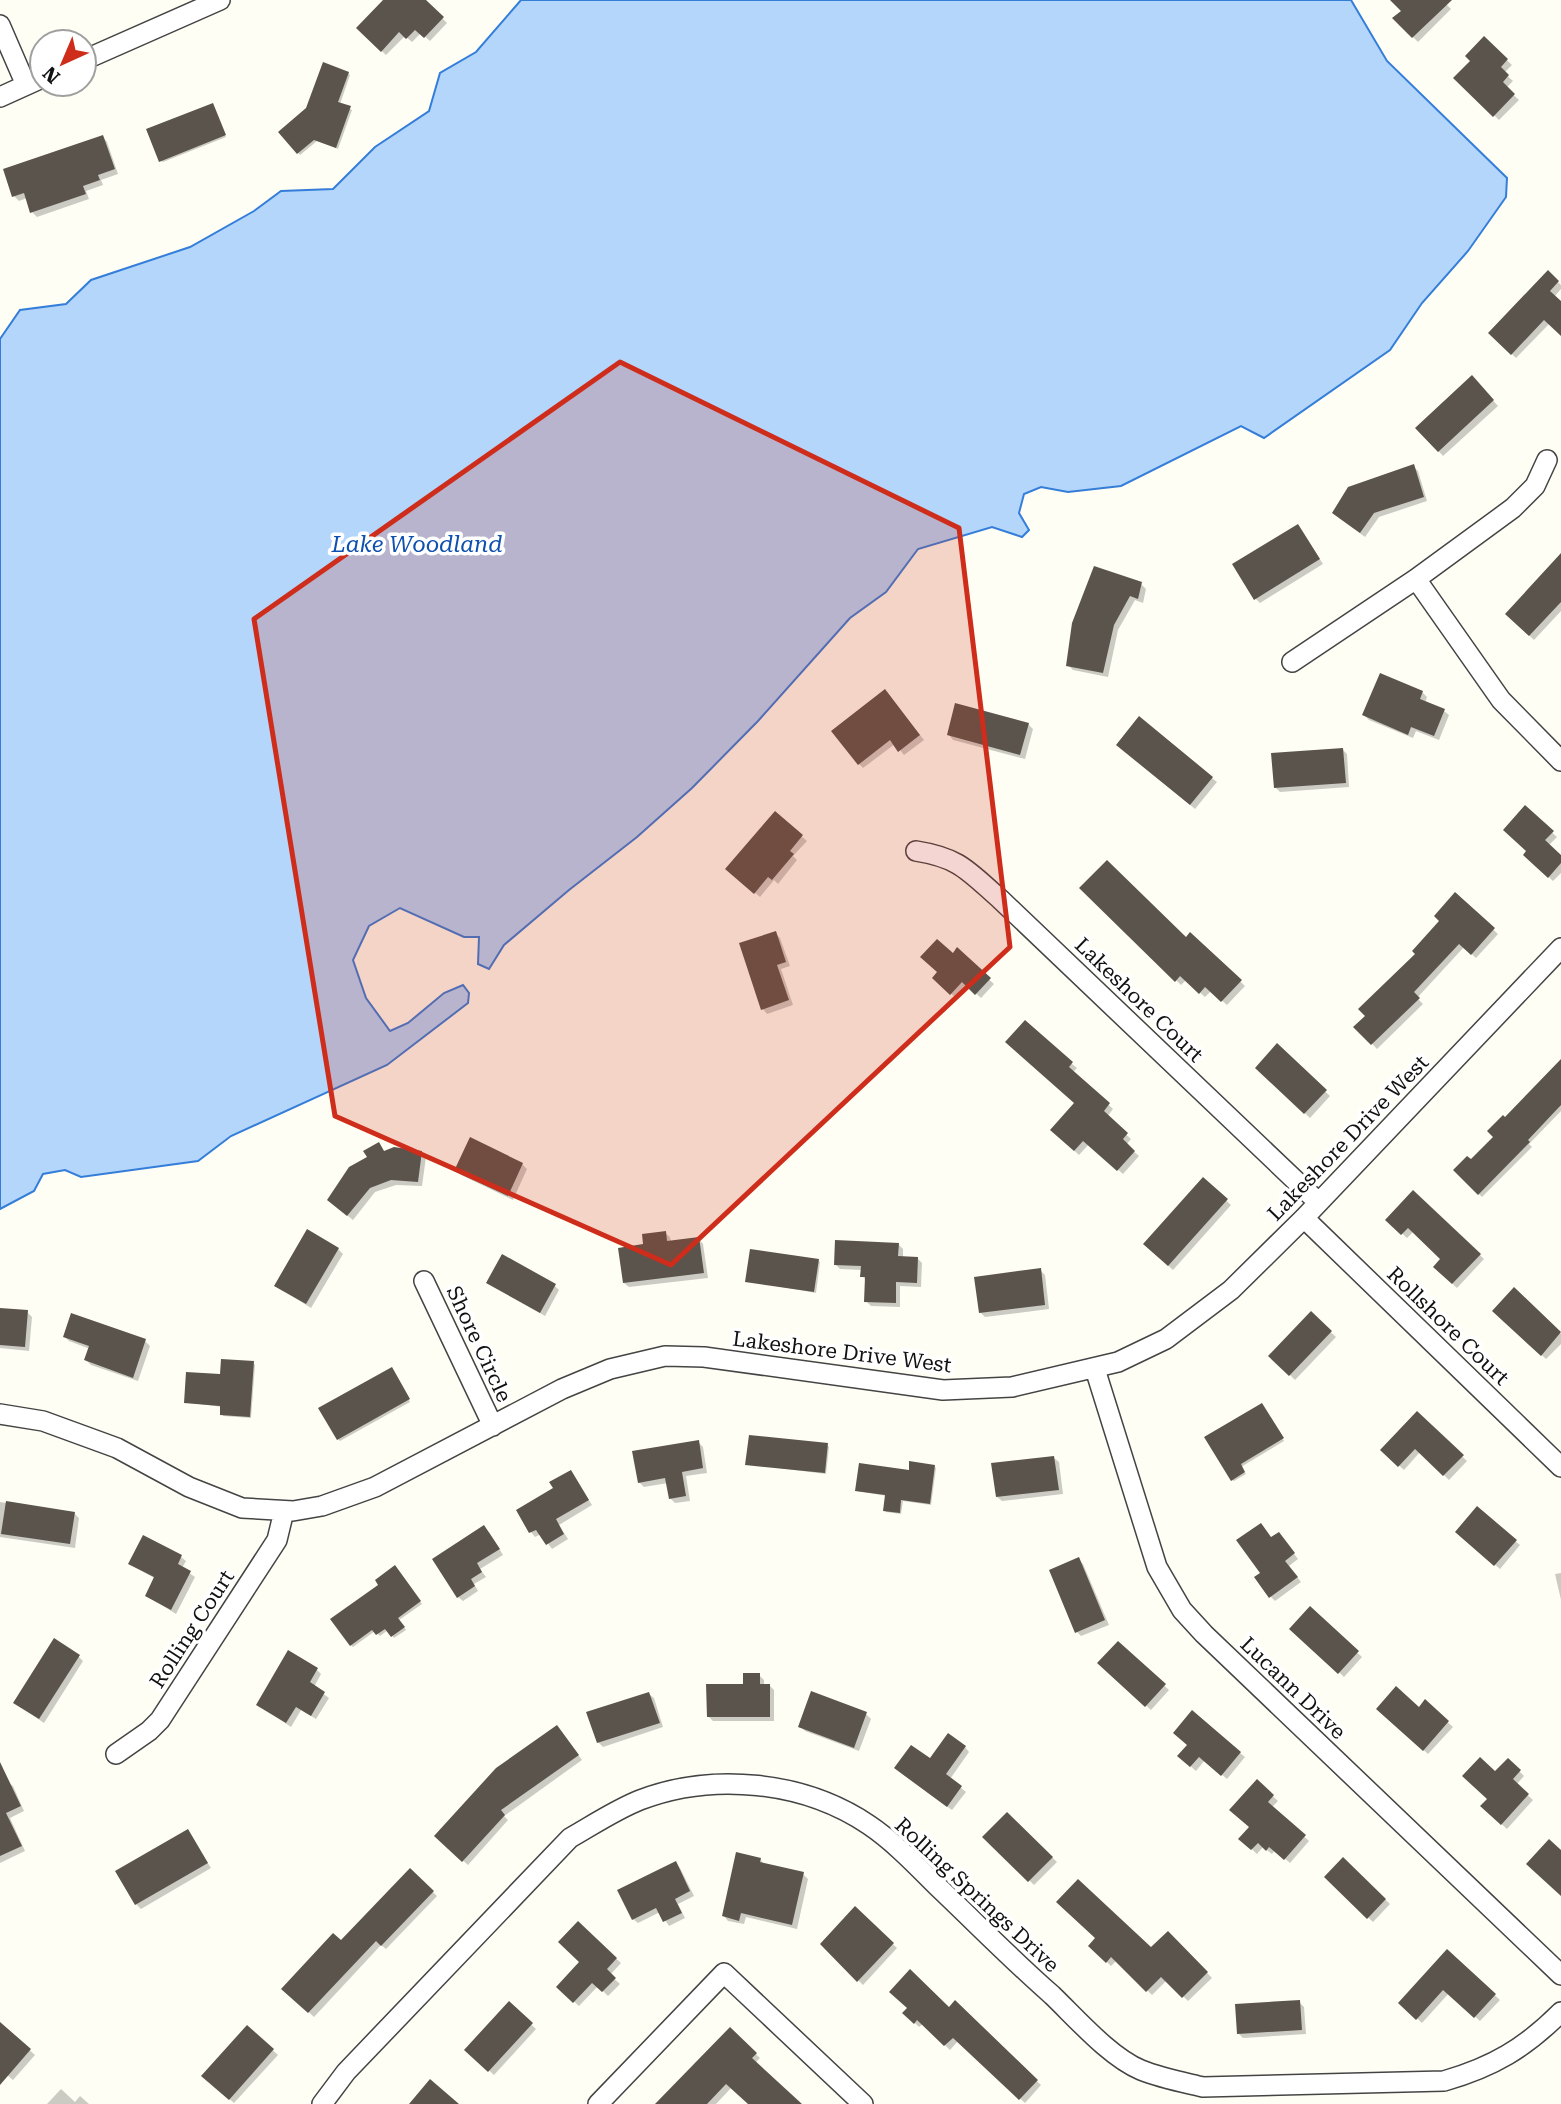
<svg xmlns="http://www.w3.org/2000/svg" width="1561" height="2104" font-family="'Roboto Serif',serif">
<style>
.water{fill:#b4d6fb;stroke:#347ed9;stroke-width:2}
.shadow{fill:#0003}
.building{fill:#5a544c}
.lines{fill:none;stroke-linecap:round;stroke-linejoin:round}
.street-casing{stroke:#444;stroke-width:22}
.street{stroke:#fff;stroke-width:19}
.marked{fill:#ce2d1b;fill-opacity:0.2;stroke:#ce2d1b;stroke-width:5;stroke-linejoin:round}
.labels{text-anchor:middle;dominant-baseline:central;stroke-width:7;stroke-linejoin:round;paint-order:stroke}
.street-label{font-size:21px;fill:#111;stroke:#fff}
.water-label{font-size:23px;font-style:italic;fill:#0d50af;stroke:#fff}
</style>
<rect width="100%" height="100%" fill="#fffef4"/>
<!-- water -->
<path class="water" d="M521 0H1351L1387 61 1507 178 1506 197 1468 251 1422 303 1390 350 1264 438 1241 426 1121 486 1068 492 1041 487 1024 494 1019 513 1029 530 1022 537 992 527 918 549 886 592 850 618 758 721 692 788 637 837 569 890 504 945 489 969 478 964 479 937H464L400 908 369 926 353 960 366 998 390 1031 408 1023 444 993 463 985 469 993 468 1003 387 1065 231 1136 198 1161 81 1177 65 1170 43 1174 34 1191 0 1209V339L20 310 66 304 91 280 190 247 254 211 281 191 333 189 375 147 429 111 440 73 476 52Z"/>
<!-- shadow -->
<path class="shadow" d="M385 0H424L447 23 430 41 421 33 412 42 405 36 386 55 358 28Z
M1393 0H1442L1451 9 1418 42 1395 19 1404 11Z
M1484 39 1512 65 1504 73 1513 81 1506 88 1519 100 1499 120 1456 78 1472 61Z
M348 73 350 75 340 104 352 110 338 149 317 141 300 155 280 132Z
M214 107 226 137 163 162 161 161Z
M103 137 107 142 118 174 101 180 103 185 86 191 89 199 37 217 32 212 27 198 19 201 14 196Z
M1548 273 1561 285V289L1554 297 1561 304V334L1550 323 1516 358 1490 333Z
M1472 377 1498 406 1443 456 1417 428Z
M1413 466 1418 471 1427 501 1379 517 1365 537 1339 518Z
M1302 531 1323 564 1260 603 1255 598Z
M1561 556V611L1534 640 1507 614Z
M1141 584 1146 589 1143 603 1135 600 1118 630 1108 677 1073 670 1068 665 1074 623Z
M1380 675 1422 692 1427 697 1425 703 1444 711 1449 715 1439 740 1416 731 1413 738 1369 720 1364 715Z
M889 696 924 740 904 755 895 744 863 768 859 764Z
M1028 724 1033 729 1025 759 953 740 949 735Z
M1123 749 1212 778 1217 782 1195 809Z
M1342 749 1347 754 1349 787 1280 792 1275 787Z
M1525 808 1557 837 1548 846 1561 858V873L1553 881 1525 855 1528 851Z
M775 813 807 841 793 856 797 860 778 884 774 880 760 897 732 873Z
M1082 888 1186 939 1190 934 1245 986 1227 1005 1211 991 1205 997 1186 980 1181 985Z
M1455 894 1498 934 1476 958 1464 947 1417 998 1423 1004 1377 1049 1356 1027 1417 954 1442 921Z
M775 933 780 938 790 966 781 969 793 1005 767 1014 763 1009Z
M957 950 994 984 981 998 968 986 956 998 934 978Z
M1025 1022 1072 1064 1077 1068 1073 1072 1113 1109 1107 1117 1131 1139 1126 1145 1139 1156 1123 1174 1089 1144 1079 1155 1052 1130 1076 1103Z
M1277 1046 1330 1096 1310 1118 1257 1068Z
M1561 1061V1111L1529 1144 1532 1147 1482 1197 1455 1170 1471 1162 1496 1137 1505 1120Z
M471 1140 522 1164 527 1169 513 1200 461 1175 456 1171Z
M379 1145 385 1152 422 1153 426 1157 422 1186 396 1185 375 1192 353 1220 334 1205Z
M1203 1179 1231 1205 1173 1270 1145 1244Z
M1413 1192 1484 1259 1457 1288 1435 1267 1442 1259 1413 1232 1407 1238 1388 1220Z
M665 1233 670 1237 671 1243 699 1239 703 1244 708 1278 629 1287 624 1283 645 1246Z
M898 1244 903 1249V1258L918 1259 922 1263 921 1287 900 1286V1307L871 1306 866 1301 867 1281 862 1276V1270L840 1269 835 1264Z
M338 1249 343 1254 311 1308 276 1286Z
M818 1260 820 1262 816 1293 747 1281Z
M1040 1270 1045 1275 1049 1309 985 1317 980 1312Z
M488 1283 555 1286 559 1290 545 1316Z
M1514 1290 1561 1334V1344L1546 1359 1494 1311Z
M0 1309 27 1312 32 1317 29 1351 0 1348Z
M1311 1314 1336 1337 1295 1380 1271 1356Z
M65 1337 145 1341 150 1346 138 1381 91 1365 86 1360 90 1349 69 1341Z
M253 1363 255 1365 251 1418 223 1416 222 1407 185 1402 221 1376Z
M393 1371 410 1402 340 1441 338 1439Z
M1263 1407 1284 1441 1241 1467 1246 1474 1234 1481 1232 1480Z
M1417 1413 1467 1461 1449 1480 1420 1452 1404 1470 1382 1450Z
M698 1442 703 1447 707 1473 686 1476 690 1501 675 1503 670 1498 668 1483 644 1487 639 1482Z
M827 1445 829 1447 826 1474 747 1464Z
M1054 1458 1059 1462 1063 1494 1002 1501 997 1497Z
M935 1467 936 1468 931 1505 903 1501 901 1514 886 1512 885 1510 887 1496 857 1491 910 1472Z
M571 1472 592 1505 559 1525 568 1539 552 1549 541 1534 535 1537 531 1532 518 1511 555 1489Z
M0 1502 74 1513 79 1518 75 1548 0 1537Z
M489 1532 503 1555 480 1569 486 1577 474 1584 478 1591 463 1601 458 1597Z
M1462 1537 1515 1541 1520 1545 1500 1569Z
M1272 1539H1283L1298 1559 1289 1566 1301 1582 1275 1601 1271 1597 1262 1573Z
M181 1557 186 1561 182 1568 195 1577 176 1614 147 1596 156 1579 130 1564Z
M1078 1559 1083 1564 1109 1625 1081 1636 1077 1632Z
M397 1569 422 1604 399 1620 406 1630 394 1638 388 1630 380 1636 375 1631 353 1647 351 1645 381 1585Z
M1561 1573V1600L1555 1574Z
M1310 1609 1362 1657 1344 1677 1292 1628Z
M1118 1643 1169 1690 1151 1710 1100 1663Z
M78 1656 83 1661 44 1723 15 1703Z
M317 1670 321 1674 314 1687 329 1698 316 1719 301 1710 291 1727 258 1705Z
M759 1675 764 1680V1686H770L774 1690V1721H713L708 1716Z
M649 1694 654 1698 663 1727 603 1747 598 1742Z
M1425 1702 1453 1727 1428 1754 1379 1709H1419Z
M866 1714 871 1719 859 1751 805 1731 800 1726Z
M561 1732 582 1760 504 1816 508 1820 468 1865 436 1836Z
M965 1747 969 1752 950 1779 966 1792 952 1810 901 1773Z
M1240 1753 1245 1757 1227 1779 1205 1760 1196 1771 1179 1756Z
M1508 1760 1524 1776 1516 1785 1533 1800 1507 1829 1482 1806 1489 1799 1496 1774Z
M1257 1781 1278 1801 1272 1807 1309 1841 1290 1863 1275 1850 1272 1854 1263 1847 1257 1854 1241 1839 1251 1827Z
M8 1782 13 1786 24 1811 10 1818 25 1851 0 1863V1785Z
M1007 1814 1057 1862 1034 1885 985 1837Z
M187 1831 211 1868 141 1909 136 1904Z
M760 1859 764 1864 803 1874 808 1879 797 1929 746 1917 744 1924 728 1921 724 1916Z
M1343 1859 1390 1904 1373 1922 1326 1877Z
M676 1863 680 1868 694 1896 678 1904 685 1918 669 1926 660 1912 638 1923 633 1919Z
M410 1870 437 1896 386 1949 381 1945 314 2017 284 1988 341 1942Z
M855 1909 897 1948 863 1985 822 1944Z
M578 1923 621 1963 610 1975 620 1984 608 1996 598 1986 579 2006 558 1987 582 1962Z
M1168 1933 1212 1978 1188 2001 1167 1980 1152 1995 1117 1960 1111 1966 1090 1946 1151 1950Z
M1447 1952 1500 2000 1480 2021 1449 1993 1422 2023 1400 2003Z
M1299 2002 1304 2007 1306 2034 1243 2038 1238 2033Z
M509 2004 536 2029 494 2075 467 2050Z
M909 2009H949L975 2023 1041 2085 1025 2103 958 2041 950 2050 923 2024 919 2027 905 2013Z
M0 2024 35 2055 13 2080 0 2069Z
M247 2027 278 2055 234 2103 204 2076Z
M730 2029 760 2058 755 2063 799 2104H750L732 2087 716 2104H657Z
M61 2089 75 2102 80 2096 89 2104H47Z"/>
<!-- building -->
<path class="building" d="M383 0H426L444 17 424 38 415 30 406 39 399 32 381 52 356 28Z
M1390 0H1452L1412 38 1392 18 1401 11Z
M1484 36 1508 59 1501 67 1509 75 1503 82 1515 94 1493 117 1453 78 1470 61 1465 56Z
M323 62 349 72 338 102 351 106 336 148 314 140 297 154 278 132 306 108Z
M213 103 226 135 159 162 146 129Z
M103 135 115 169 98 175 100 180 83 186 86 194 30 213 24 193 12 197 3 169Z
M1548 270 1559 281 1550 291 1561 301V336L1544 320 1511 355 1488 333Z
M1472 375 1494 400 1438 452 1415 428Z
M1414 464 1424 497 1374 513 1360 533 1332 513 1348 487Z
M1298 524 1320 559 1254 600 1232 564Z
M1561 553V602L1529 636 1505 614Z
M1094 566 1142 582 1138 599 1130 596 1114 625 1103 673 1066 666 1072 623Z
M1380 673 1423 691 1420 699 1445 709 1434 736 1411 727 1408 735 1362 715Z
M885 689 920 735 898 752 890 740 858 765 831 731Z
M955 703 1029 723 1020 755 947 735Z
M1139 716 1213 777 1190 805 1116 745Z
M1343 748 1346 783 1274 788 1271 753Z
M1525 805 1554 831 1545 840 1561 855V863L1548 878 1523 855 1526 851 1503 830Z
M775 811 803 835 790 851 794 854 772 880 768 877 754 894 725 869Z
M1107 860 1186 937 1190 932 1242 980 1221 1002 1205 987 1199 994 1180 976 1175 982 1079 888Z
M1455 892 1495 928 1471 955 1459 944 1414 992 1420 998 1371 1045 1353 1027 1365 1016 1358 1009 1415 954 1412 951 1439 921 1434 916Z
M776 931 786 962 777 965 789 1000 761 1010 739 943Z
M937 939 953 953 957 947 991 978 975 995 962 982 950 995 932 978 937 972 920 957Z
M1025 1020 1073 1062 1069 1067 1110 1103 1104 1111 1128 1133 1123 1139 1135 1151 1117 1171 1083 1141 1074 1151 1050 1130 1074 1103 1005 1042Z
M1277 1043 1327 1090 1304 1114 1255 1068Z
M1561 1059V1105L1528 1140 1530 1142 1478 1195 1453 1170 1467 1156 1471 1159 1493 1137 1487 1131 1503 1115 1505 1117Z
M470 1137 523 1163 508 1196 454 1171Z
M379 1142 384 1151 394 1147 422 1151 418 1182 391 1180 370 1188 347 1216 327 1200 349 1167 367 1157 363 1151Z
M1203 1177 1228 1199 1168 1266 1143 1244Z
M1413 1190 1481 1254 1452 1284 1433 1267 1440 1259 1408 1228 1401 1235 1385 1220Z
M307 1229 339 1248 306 1304 274 1286Z
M666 1231 667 1241 699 1237 704 1273 623 1283 618 1248 643 1244 642 1234Z
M835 1240 899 1243 898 1256 918 1257 917 1283 896 1282V1303L864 1302 865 1277H860L861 1266 834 1265Z
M750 1249 819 1259 814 1292 745 1282Z
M502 1254 556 1284 540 1313 486 1283Z
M1041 1268 1045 1305 979 1313 974 1277Z
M1514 1287 1561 1332 1541 1356 1492 1311Z
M0 1308 28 1310 25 1347 0 1345Z
M1311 1311 1332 1331 1289 1376 1268 1356Z
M71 1313 146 1339 133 1378 84 1360 89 1346 63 1337Z
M221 1359 254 1361 250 1417 220 1415V1406L184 1403 186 1372 220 1374Z
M392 1367 410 1399 337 1440 318 1408Z
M1262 1403 1284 1438 1241 1464 1245 1472 1231 1481 1204 1437Z
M1417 1411 1464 1455 1443 1476 1415 1449 1398 1467 1380 1450Z
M749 1435 828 1443 825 1473 745 1465Z
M699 1440 703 1468 682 1472 686 1496 669 1499 665 1478 638 1483 632 1451Z
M1054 1456 1059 1490 996 1497 991 1463Z
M909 1461 935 1465 930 1504 901 1500 900 1513 883 1511 885 1495 855 1491 859 1463 909 1470Z
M571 1470 589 1500 556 1519 564 1534 546 1545 536 1530 529 1533 516 1510 553 1488 549 1482Z
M6 1501 75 1512 70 1544 1 1534Z
M1477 1506 1517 1540 1494 1566 1455 1532Z
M1261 1523 1271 1537 1279 1532 1295 1553 1285 1561 1298 1577 1269 1598 1254 1577 1260 1573 1236 1540Z
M484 1525 500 1549 477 1563 482 1572 471 1579 475 1586 457 1598 432 1559Z
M143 1535 182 1555 178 1564 191 1571 171 1610 145 1596 154 1577 128 1564Z
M1079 1557 1105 1620 1075 1633 1049 1570Z
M395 1565 421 1601 398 1618 405 1627 391 1637 385 1629 376 1635 372 1630 350 1646 330 1619 378 1585 375 1580Z
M1310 1606 1359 1651 1338 1674 1289 1629Z
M54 1638 80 1655 39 1719 13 1703Z
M1118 1641 1166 1684 1145 1707 1097 1663Z
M288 1650 318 1668 310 1682 325 1692 311 1716 296 1707 286 1723 256 1705Z
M743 1673H760V1684H770V1717H707L706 1684H743Z
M1396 1686 1419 1707 1425 1699 1449 1721 1423 1751 1376 1709Z
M811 1691 867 1712 854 1748 798 1727Z
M649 1692 660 1723 597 1743 586 1712Z
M1192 1710 1241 1752 1221 1776 1199 1757 1190 1767 1177 1756 1187 1745 1173 1733Z
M557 1725 579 1755 501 1810 505 1815 462 1862 434 1836 496 1768Z
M948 1733 966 1746 946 1774 962 1786 947 1807 894 1768 911 1745 930 1758Z
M1480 1757 1495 1771 1508 1758 1521 1770 1513 1779 1529 1794 1501 1825 1480 1806 1487 1799 1462 1776Z
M0 1762 21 1806 6 1813 22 1846 0 1856Z
M1257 1779 1274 1795 1268 1802 1306 1835 1284 1860 1269 1847 1266 1851 1258 1843 1251 1850 1238 1839 1249 1827 1229 1810Z
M1007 1812 1053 1857 1028 1882 982 1837Z
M188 1829 208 1863 135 1905 115 1871Z
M1549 1839 1561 1850V1896L1526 1864Z
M736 1852 761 1858 760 1862 804 1872 792 1925 741 1913 739 1921 722 1916Z
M1343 1857 1386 1899 1367 1919 1324 1877Z
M676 1861 690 1891 675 1899 682 1913 663 1922 656 1908 632 1920 617 1890Z
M410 1868 434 1891 381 1946 376 1941 308 2013 281 1989 333 1933 341 1940Z
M1078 1879 1151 1947 1168 1931 1208 1972 1182 1998 1161 1977 1146 1992 1111 1957 1106 1963 1088 1946 1095 1938 1056 1902Z
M855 1906 894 1943 857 1982 820 1944Z
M578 1921 617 1958 607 1969 616 1978 602 1992 592 1983 573 2003 556 1987 579 1962 558 1942Z
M1447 1949 1496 1994 1474 2018 1443 1990 1416 2020 1398 2003Z
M910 1969 949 2007 955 2000 1038 2080 1019 2100 953 2038 944 2046 917 2020 914 2024 902 2013 907 2008 889 1992Z
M1300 2000 1302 2030 1237 2034 1235 2004Z
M509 2001 533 2023 488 2072 464 2050Z
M0 2022 31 2049 0 2085Z
M247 2025 274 2049 229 2100 201 2076Z
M730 2027 757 2053 752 2058 802 2104H748L726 2084 707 2104H655Z
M430 2079 459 2104H409Z"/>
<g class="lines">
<!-- street casing -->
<g class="street-casing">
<path id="street" d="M0 25 26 85
M84 60 220 0
M0 97 42 78
M1416 579 1501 700 1561 761
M1292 662 1416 579 1513 508 1535 486 1547 460
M916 851C960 858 968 871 1000 899L1318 1202
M1304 1218 1561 1467
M424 1281 493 1426
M1095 1369 1157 1567 1182 1610 1204 1634 1561 1975
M0 1414 43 1421 117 1448 189 1487 242 1508 293 1511 322 1506 375 1487 562 1389 610 1369 665 1356 704 1357 943 1390 1012 1387 1118 1362 1166 1339 1231 1290 1304 1218 1561 948
M116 1754 149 1731 160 1720 277 1540 284 1511
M322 2104 346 2072 570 1838C593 1825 615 1810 640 1800 713 1772 804 1781 869 1825 893 1841 916 1865 936 1885 975 1922 1012 1960 1052 1995 1077 2019 1110 2057 1141 2070 1161 2078 1182 2082 1203 2087L1444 2081C1493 2067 1525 2048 1561 2012
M598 2104 724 1973 863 2104"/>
</g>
<!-- street -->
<use href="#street" class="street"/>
</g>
<!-- marked area -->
<path class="marked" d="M620 362 959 528 1010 947 671 1265 335 1116 254 619Z"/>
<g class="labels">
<!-- street labels -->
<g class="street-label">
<text transform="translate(1139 1000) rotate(44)">Lakeshore Court</text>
<text transform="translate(1348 1138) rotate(-46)">Lakeshore Drive West</text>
<text transform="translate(1448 1326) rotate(44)">Rollshore Court</text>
<text transform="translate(479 1344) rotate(65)">Shore Circle</text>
<text transform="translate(842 1352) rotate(7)">Lakeshore Drive West</text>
<text transform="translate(192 1629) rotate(-57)">Rolling Court</text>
<text transform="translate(1293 1688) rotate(44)">Lucann Drive</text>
<text transform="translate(977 1895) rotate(43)">Rolling Springs Drive</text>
</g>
<!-- water labels -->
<g class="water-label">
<text x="417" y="544">Lake Woodland</text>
</g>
</g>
<!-- north arrow -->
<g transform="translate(63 63) rotate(224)"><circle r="33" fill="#ffffff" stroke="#a0a0a0" stroke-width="2"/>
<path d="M0-5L12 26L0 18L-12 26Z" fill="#ce2d1b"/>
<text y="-10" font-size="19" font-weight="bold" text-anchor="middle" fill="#111111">N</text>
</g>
</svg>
